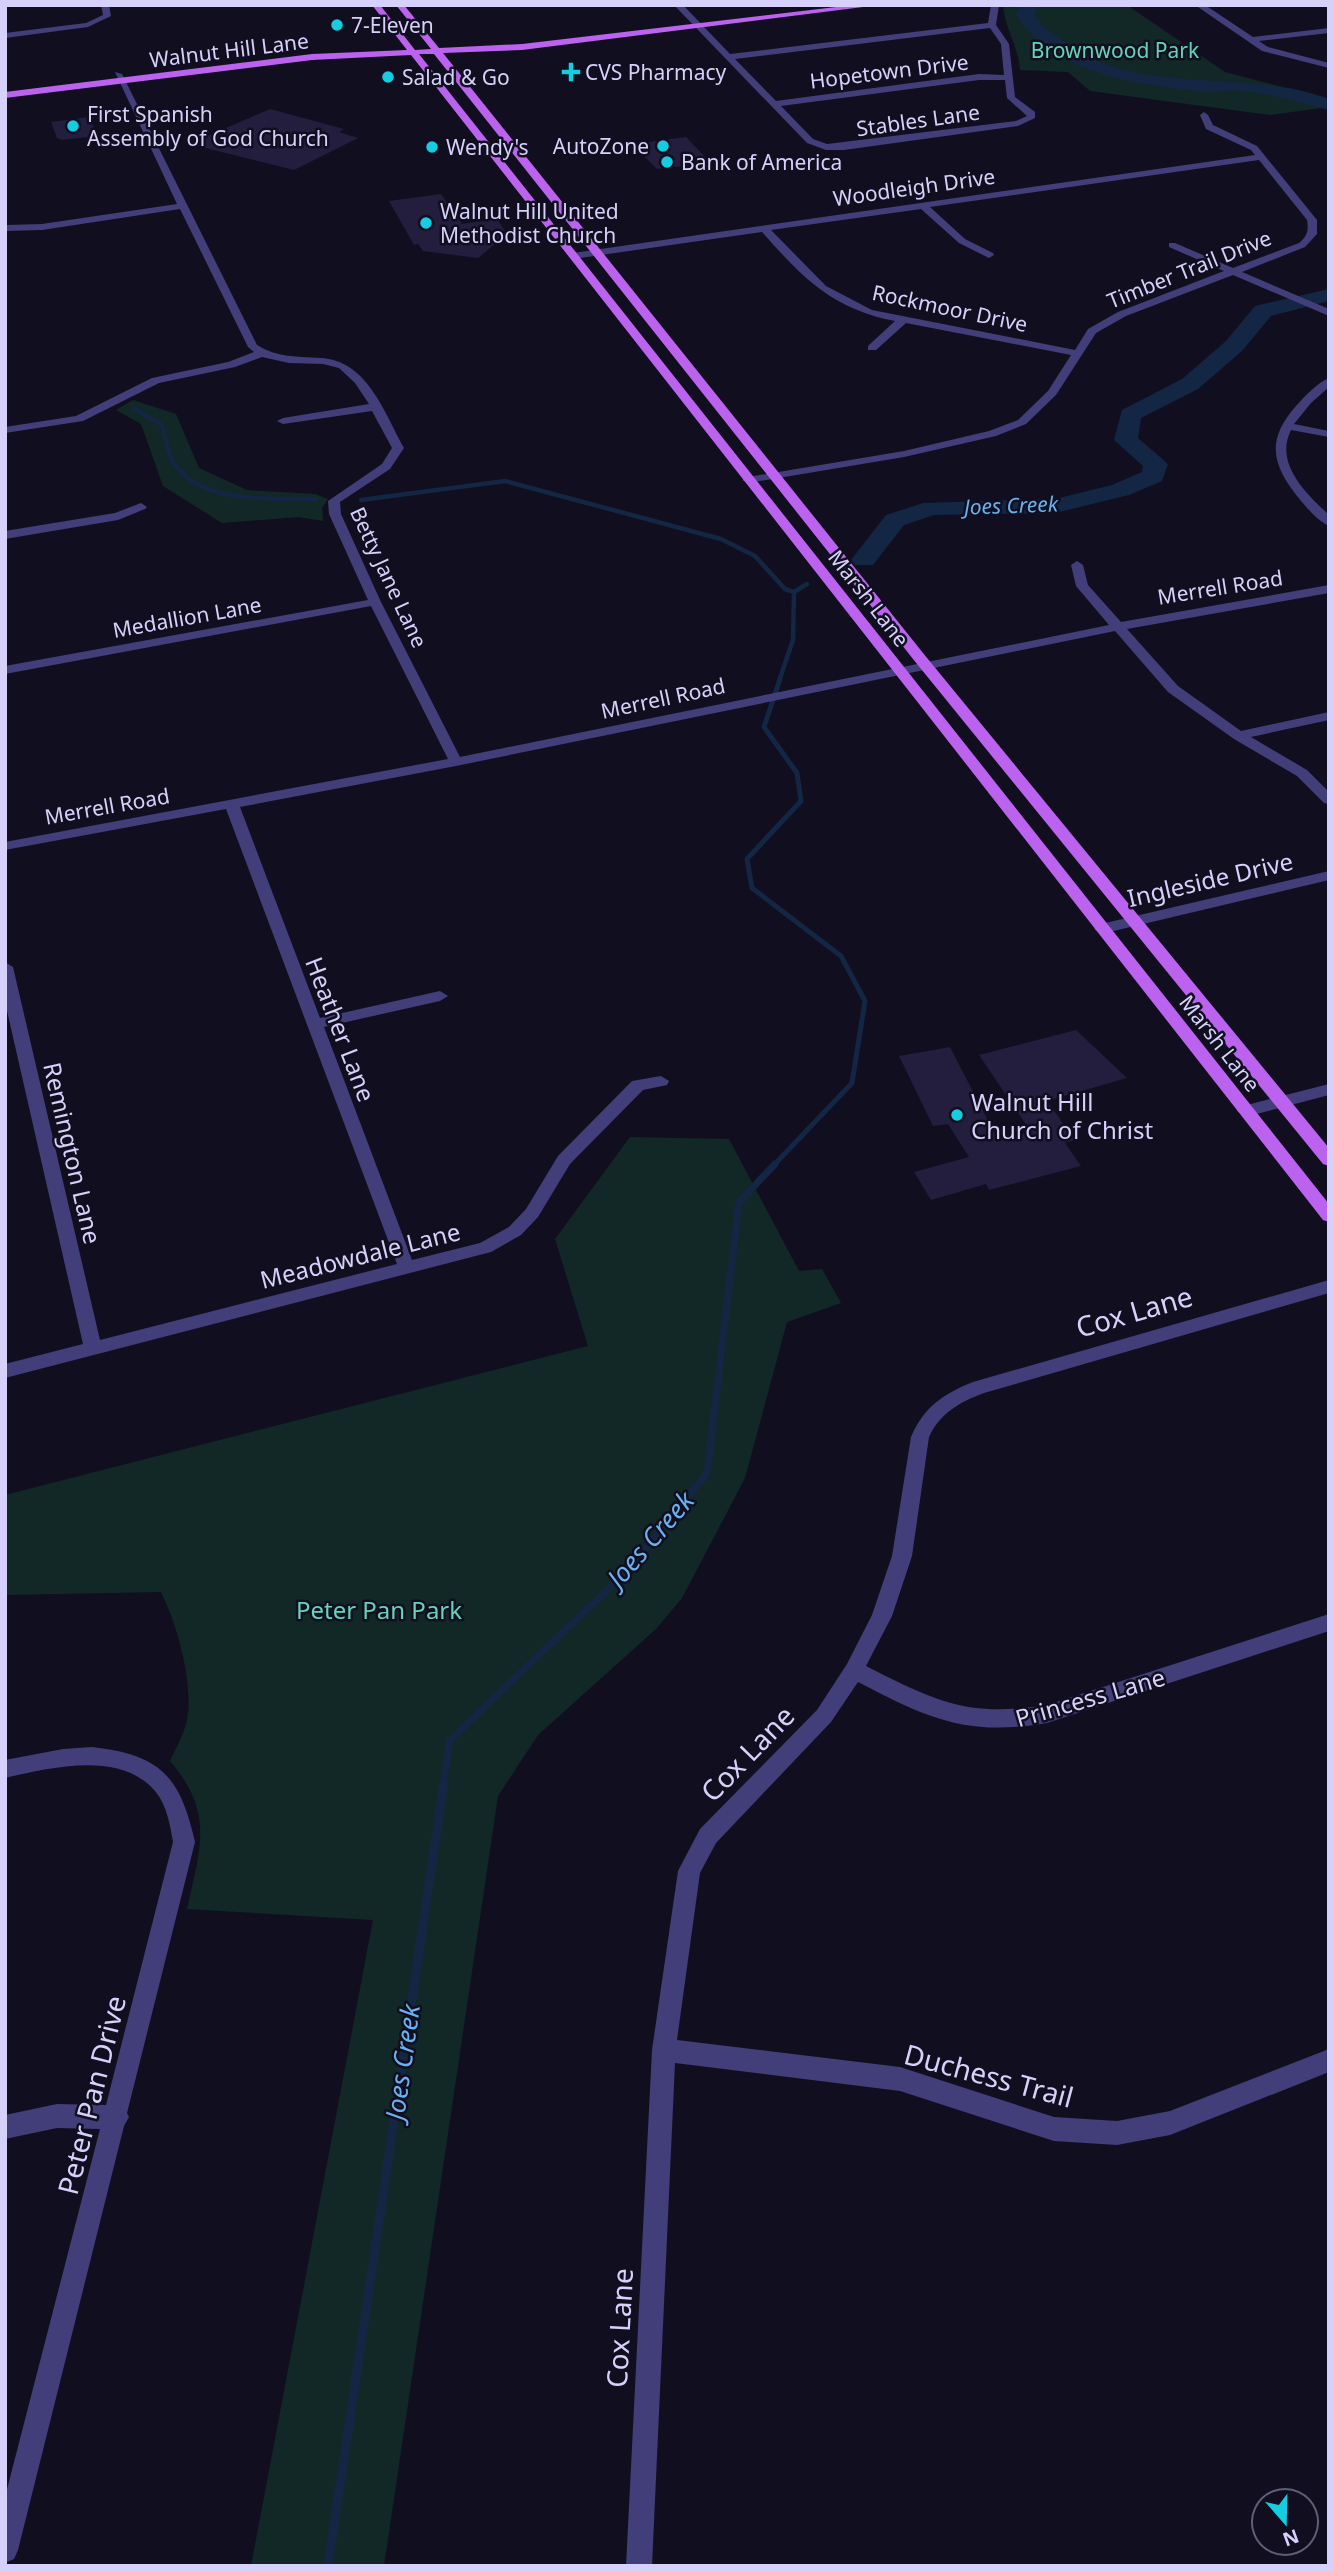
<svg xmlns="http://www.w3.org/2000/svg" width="1334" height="2571" font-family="'Noto Sans',sans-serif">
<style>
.green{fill:#122827}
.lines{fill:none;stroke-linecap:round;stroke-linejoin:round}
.stream-far3{stroke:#132643;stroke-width:4.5}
.stream-far2{stroke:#132643;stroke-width:5}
.stream-far1{stroke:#132643;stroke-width:7}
.stream{stroke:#132643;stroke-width:9}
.river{fill:#132643;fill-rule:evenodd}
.building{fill:#231d3e}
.minor{fill:#413e79;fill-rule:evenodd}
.major{fill:#bb63ef;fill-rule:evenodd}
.poi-dot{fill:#16cce1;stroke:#110f1f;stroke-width:2.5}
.labels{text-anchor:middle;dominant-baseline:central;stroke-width:5;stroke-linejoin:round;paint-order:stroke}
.far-poi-label{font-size:21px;fill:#d6d1fa;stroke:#110f1f;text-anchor:start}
.far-street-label{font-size:21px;fill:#d6d1fa;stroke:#110f1f}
.far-park-label{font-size:21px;fill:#65d3b8;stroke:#110f1f}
.far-water-label{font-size:21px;font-style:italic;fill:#69b1f0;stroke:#110f1f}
.street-label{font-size:24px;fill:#d6d1fa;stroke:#110f1f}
.poi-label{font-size:24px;fill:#d6d1fa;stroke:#110f1f;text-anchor:start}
.park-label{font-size:24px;fill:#65d3b8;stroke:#110f1f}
.water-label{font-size:26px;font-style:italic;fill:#69b1f0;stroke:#110f1f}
.near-street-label{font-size:28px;fill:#d6d1fa;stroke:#110f1f}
</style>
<rect width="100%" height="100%" fill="#110f1f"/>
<!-- green -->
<path class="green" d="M1003 5H1127L1225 72 1329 99V107L1270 115 1090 91 1068 72 1020 70C1018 44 1005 30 1003 5Z
M133 400 176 414 199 468 247 490 315 494 328 499 322 508 323 521 299 517 222 523 163 486 141 424 116 410Z
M630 1137 729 1139 799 1271 822 1269 841 1303 787 1322 745 1478 682 1598 656 1629 538 1735 498 1796 384 2566H251L373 1920 187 1909C200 1849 215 1813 170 1761 176 1748 184 1734 187 1720 194 1684 177 1624 161 1592L5 1595V1495L588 1346 555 1239Z"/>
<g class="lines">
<!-- stream-far3 -->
<path class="stream-far3" d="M135 409 162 425C165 437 167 451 173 462 200 505 272 498 316 499
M361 500 505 481 721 539 755 556 785 589 794 592
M779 681 793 640 794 592 807 584"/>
<!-- stream-far2 -->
<path class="stream-far2" d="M773 1166 852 1083 865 1001 841 956 752 888 747 859 801 801 797 773 764 727 780 679"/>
<!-- stream-far1 -->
<path class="stream-far1" d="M443 1784 450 1740 627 1571 707 1473 739 1202 775 1164"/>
<!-- stream -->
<path class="stream" d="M328 2566 444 1782"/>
<!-- river -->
<path class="river" d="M1021 5H1038L1034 15C1042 28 1053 34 1066 42 1076 48 1087 57 1098 61 1170 91 1254 71 1329 99V110C1299 103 1271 93 1240 91 1226 89 1212 93 1197 91 1133 84 1055 73 1016 15Z
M1329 289V301L1271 316 1242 351 1198 389 1141 418 1138 438 1168 464 1162 481 1129 495 1055 513 934 515 904 525 873 565H855L851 560 886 515 923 503 1055 499 1112 485 1142 472 1143 466 1114 440 1122 410 1182 379 1226 341 1255 306Z"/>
</g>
<!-- building -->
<path class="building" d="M270 109 344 129 339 132 358 138 294 170 189 144Z
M89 117 98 136 62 140 57 138 51 122Z
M686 137 711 163 657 169 632 144Z
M441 194 462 224 497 219 507 234 478 258 423 251 418 244 414 245 389 201Z
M1076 1030 1127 1078 1047 1101 1075 1140 1065 1143 1081 1166 989 1190 986 1184 931 1200 914 1172 969 1157 948 1124 933 1126 899 1056 950 1047 998 1140 1031 1132 979 1055Z"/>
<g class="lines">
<!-- minor -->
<path class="minor" d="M101 5H109L111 16 88 27 5 38V33L86 23 103 15Z
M674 5H683L730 54 988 23 991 5H999L996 25 1009 44 1015 97 1035 112V118L1018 126 844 150H826L807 143ZM990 28 1001 44 1004 75 979 74 776 101 735 59ZM979 80H1005L1007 98 1027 116 1016 121 827 144 813 139 781 106Z
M1195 5H1205L1253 37 1329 28V33L1259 41 1268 47 1329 63V68L1262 51Z
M115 72 122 74 257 345C278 358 296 356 320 358 367 360 384 412 404 448L390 469 340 502 341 514 381 602 460 757 1109 625 1076 586 1071 565 1077 561 1083 565 1088 585 1121 622 1329 585V593L1127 629 1178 686 1241 731 1329 712V720L1251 737 1307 770 1329 792V804L1324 803 1297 776 1234 739 1168 692 1115 631 456 766 240 807 320 1018 440 991 448 996 440 1001 324 1027 412 1260 480 1243 509 1227 526 1209 558 1156 632 1081 661 1076 669 1081 667 1085 643 1090 570 1164 538 1217 521 1235 491 1252 5 1378V1364L83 1344 5 1002V962L13 967 100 1340 397 1264 226 809 5 850V842L448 759 371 606 5 674V666L368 600 329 514 328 501 382 464 392 448 372 411 283 424 277 421 283 418 369 404 355 383 339 368 323 364 289 363 262 357 235 367 159 383 83 421 5 433V427L76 416 152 378 228 362 254 352 248 347 180 209 42 230 5 231V225L42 224 177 204Z
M1204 112 1208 115 1213 125 1257 146 1317 220V234L1305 247 1242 272 1329 309V316L1233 275 1126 316 1096 333 1056 395 1026 424 996 436 904 457 748 483 742 480 748 477 904 451 989 431 1018 420 1048 391 1071 355 906 323 876 350H868V346L895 321C832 309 803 278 762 232L573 259 568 256 573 253 1255 155 1251 150 1206 129 1200 115ZM1259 160 1307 220C1309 231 1307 236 1299 243L1233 268 1175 243H1169V247L1224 271 1118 312 1088 329 1075 350 872 310 826 286 771 230 921 209 959 243 989 258 994 255 993 253 965 239 930 207Z
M1329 378V387L1311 403 1294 424 1329 431V437L1291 430C1274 464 1307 494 1329 515V526C1318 521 1308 509 1301 501 1272 466 1265 441 1296 406 1305 396 1317 383 1329 378Z
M141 503 147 507 145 509 118 520 5 539V531L115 513Z
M1329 871V880L1101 934 1094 929 1101 924Z
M1329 1084V1095L1245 1117 1237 1111 1239 1107Z
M1329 1280V1293L984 1393C960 1402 940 1413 929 1437L912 1556 892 1616 866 1666C935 1701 968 1718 1047 1705L1329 1614V1631L1047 1723C967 1737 927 1718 858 1682L831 1722 716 1843 700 1873 677 2040 900 2067 1054 2117 1117 2121 1170 2111 1329 2049V2072L1170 2135 1117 2145 1054 2141 900 2091 675 2063 652 2566H626L652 2050 678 1871 700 1829 817 1710 847 1664 872 1615 892 1556 911 1437C924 1407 943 1394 973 1382Z
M92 1747C161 1755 180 1776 195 1842L127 2113 129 2117 124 2126 18 2550 14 2559 5 2563V2497L100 2129 57 2128 5 2139V2115L57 2104 106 2105 173 1842C170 1825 167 1805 155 1791 120 1750 50 1768 5 1778V1760L63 1749Z"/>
<!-- major -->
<path class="major" d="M372 5H380L415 50 431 49 396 5H404L439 48 522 44 853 5H879L522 50 443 53 923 653 1329 1148V1166L1323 1164 913 659 434 54H419L1329 1204V1222L1323 1220 411 55 312 60 5 98V92L312 54 407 50Z"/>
</g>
<!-- markers -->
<g class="poi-dot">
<circle cx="337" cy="25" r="7"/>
<path d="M567.5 61.5h7v7h7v7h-7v7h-7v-7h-7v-7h7z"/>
<circle cx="388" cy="77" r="7"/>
<circle cx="73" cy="126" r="7"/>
<circle cx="663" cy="146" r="7"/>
<circle cx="432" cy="147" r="7"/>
<circle cx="667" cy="162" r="7"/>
<circle cx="426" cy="223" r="7"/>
<circle cx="957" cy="1115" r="7"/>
</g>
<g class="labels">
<!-- far-poi labels -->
<g class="far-poi-label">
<text x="351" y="25">7-Eleven</text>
<text x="585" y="72">CVS Pharmacy</text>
<text x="402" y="77">Salad &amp; Go</text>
<text x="87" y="114">First Spanish<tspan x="87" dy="24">Assembly of God Church</tspan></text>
<text x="649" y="146" text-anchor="end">AutoZone</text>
<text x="446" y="147">Wendy's</text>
<text x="681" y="162">Bank of America</text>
<text x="440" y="211">Walnut Hill United<tspan x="440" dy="24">Methodist Church</tspan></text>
</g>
<!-- far-street labels -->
<g class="far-street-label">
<text transform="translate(229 50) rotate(-7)">Walnut Hill Lane</text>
<text transform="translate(889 71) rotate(-7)">Hopetown Drive</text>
<text transform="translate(918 120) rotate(-8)">Stables Lane</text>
<text transform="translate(914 187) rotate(-8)">Woodleigh Drive</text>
<text transform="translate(1189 269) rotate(-22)">Timber Trail Drive</text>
<text transform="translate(950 308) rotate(12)">Rockmoor Drive</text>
<text transform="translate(389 577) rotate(65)">Betty Jane Lane</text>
<text transform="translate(1220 587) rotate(-9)">Merrell Road</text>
<text transform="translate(869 598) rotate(52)">Marsh Lane</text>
<text transform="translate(187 617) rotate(-10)">Medallion Lane</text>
<text transform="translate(663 698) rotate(-12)">Merrell Road</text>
<text transform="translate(107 806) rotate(-10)">Merrell Road</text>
<text transform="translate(1220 1043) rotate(52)">Marsh Lane</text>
</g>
<!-- far-park labels -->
<g class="far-park-label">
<text x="1115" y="50">Brownwood Park</text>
</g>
<!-- far-water labels -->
<g class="far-water-label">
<text transform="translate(1011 505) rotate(-2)">Joes Creek</text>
</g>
<!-- street labels -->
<g class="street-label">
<text transform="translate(1210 879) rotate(-13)">Ingleside Drive</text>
<text transform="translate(341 1029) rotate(69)">Heather Lane</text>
<text transform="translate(73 1153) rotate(77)">Remington Lane</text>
<text transform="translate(360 1255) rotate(-14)">Meadowdale Lane</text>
<text transform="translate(1090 1697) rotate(-16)">Princess Lane</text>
</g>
<!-- poi labels -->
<g class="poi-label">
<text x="971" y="1101">Walnut Hill<tspan x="971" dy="28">Church of Christ</tspan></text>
</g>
<!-- park labels -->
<g class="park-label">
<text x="379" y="1609">Peter Pan Park</text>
</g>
<!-- water labels -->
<g class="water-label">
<text transform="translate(650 1539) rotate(-49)">Joes Creek</text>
<text transform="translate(402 2062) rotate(-82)">Joes Creek</text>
</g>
<!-- near-street labels -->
<g class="near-street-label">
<text transform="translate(1134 1311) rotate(-16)">Cox Lane</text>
<text transform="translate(747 1753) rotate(-46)">Cox Lane</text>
<text transform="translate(989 2075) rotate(15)">Duchess Trail</text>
<text transform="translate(91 2095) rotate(-76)">Peter Pan Drive</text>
<text transform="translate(619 2328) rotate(-87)">Cox Lane</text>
</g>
</g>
<!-- border -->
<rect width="1334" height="2571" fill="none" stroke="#d6d1fa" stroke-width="14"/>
<!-- north arrow -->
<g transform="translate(1285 2522) rotate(160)"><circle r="33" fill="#110f1f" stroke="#605d77" stroke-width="2"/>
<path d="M0-5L12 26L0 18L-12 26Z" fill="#16cce1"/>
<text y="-10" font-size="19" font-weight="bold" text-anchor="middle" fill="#d6d1fa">N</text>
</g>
</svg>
